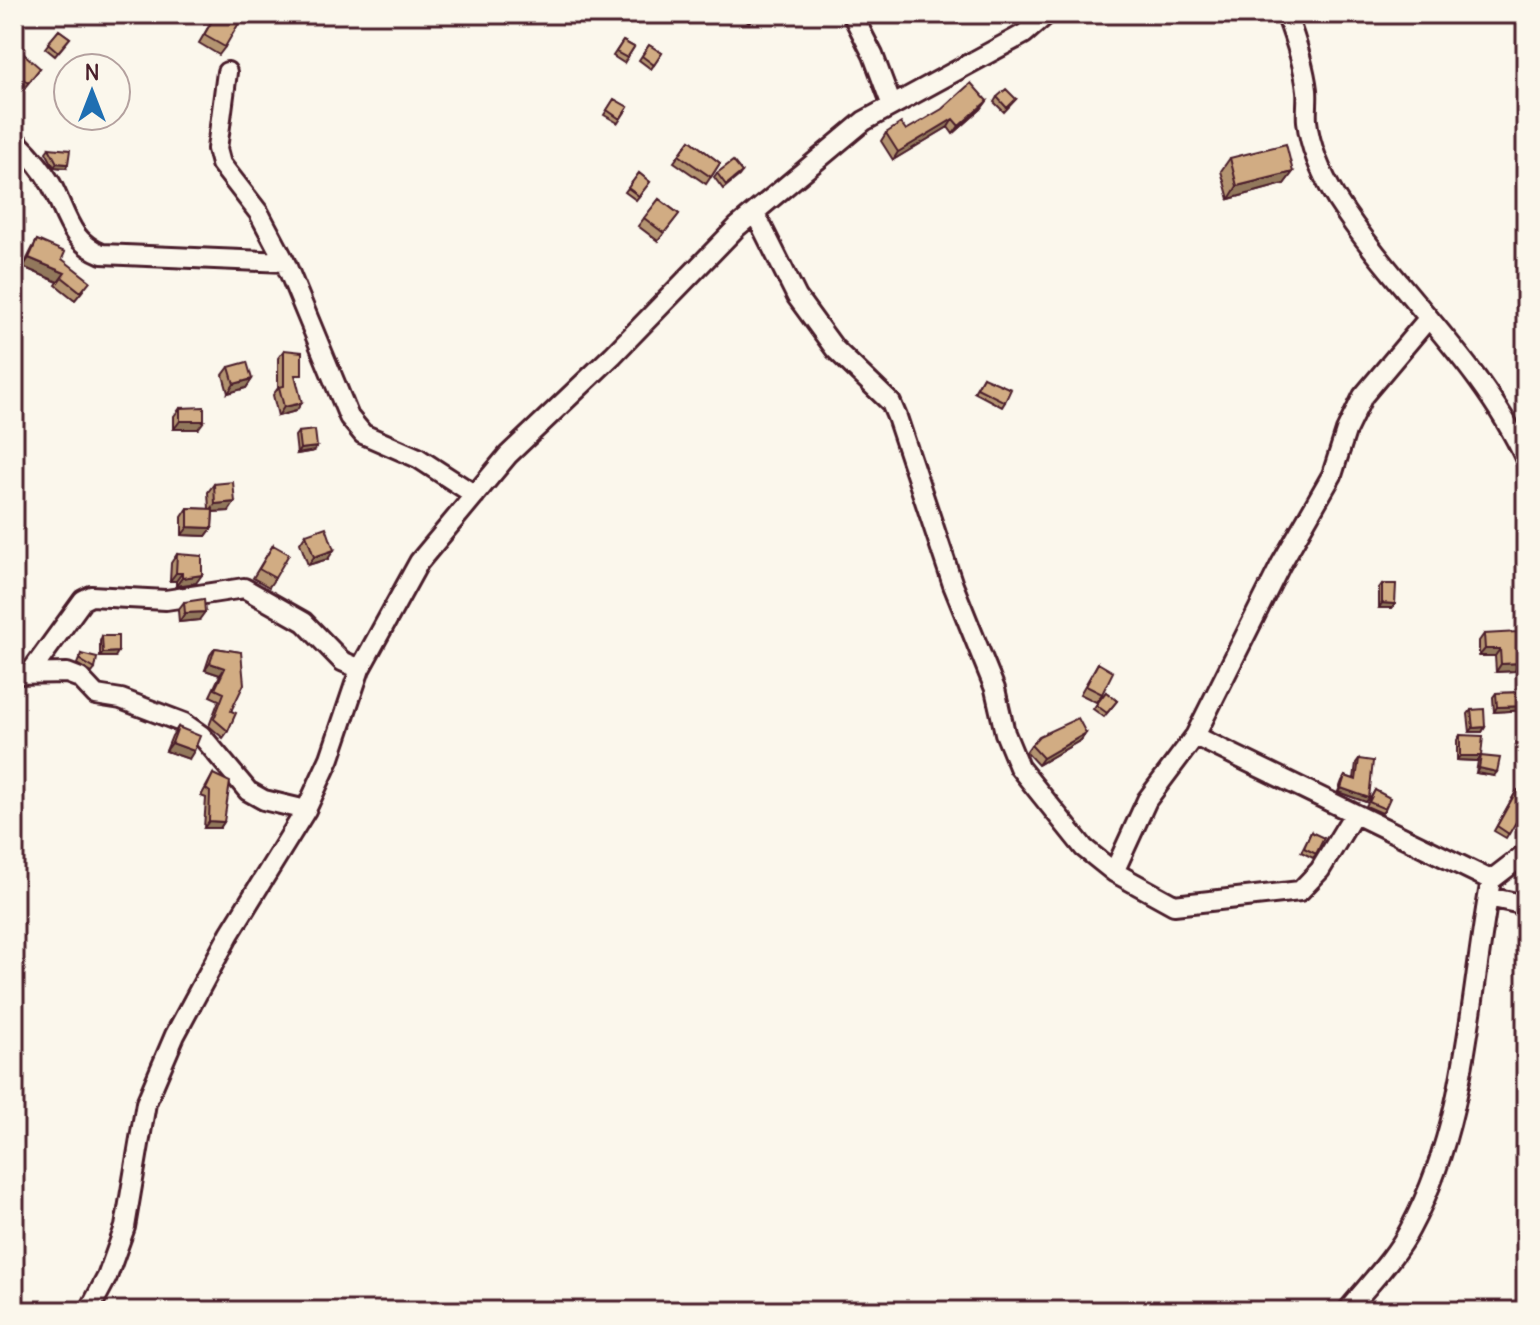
<svg xmlns="http://www.w3.org/2000/svg" width="1540" height="1325" font-family="Delius,sans-serif">
<style>
.lines{fill:none;stroke-linecap:round;stroke-linejoin:round}
.street-casing{stroke:#4a1f2b;stroke-width:24}
.street{stroke:#fbf7ec;stroke-width:18}
.wall{fill:#b49471;stroke:#4a1f2b;stroke-width:2}
.shaded-wall{fill:#92785c;stroke:#4a1f2b;stroke-width:2}
.building{fill:#d1ac83;stroke:#4a1f2b;stroke-width:2}
</style>
<rect width="100%" height="100%" fill="#fbf7ec"/>
<filter id="ink" filterUnits="userSpaceOnUse"><feTurbulence type="fractalNoise" baseFrequency=".0125" numOctaves="2"/><feDisplacementMap in="SourceGraphic" scale="16" xChannelSelector="R" yChannelSelector="G"/><feConvolveMatrix kernelMatrix="1 2 1 2 8 2 1 2 1" color-interpolation-filters="sRGB"/></filter>
<g filter="url(#ink)">
<g class="lines">
<!-- street casing -->
<g class="street-casing">
<path id="street" d="M852 14 873 55 891 103
M1286 14C1295 38 1304 64 1307 90 1308 100 1306 111 1307 121 1310 148 1323 177 1337 200 1395 290 1482 363 1526 460
M227 72 217 149 221 164 259 213 285 262 349 417 363 434 418 458 475 495
M19 144C32 157 42 169 51 184 67 214 69 241 102 254L285 262
M755 213 797 297 835 349 891 403 897 417 953 585 995 689 1005 733 1019 767 1084 848 1114 872 1147 800 1195 736 1491 880
M30 673 83 600 91 596 166 600 244 588 304 622 342 661 360 669
M14 674 67 673 80 678 96 695 121 699 184 723 201 735 248 791 264 800 306 810
M1195 736 1281 564 1332 475 1346 431 1363 396 1427 320
M1114 872 1174 905 1300 891 1320 870 1354 814
M1488 897 1526 905
M89 1311 107 1277 125 1227 146 1103 175 1035 230 933 306 810 330 758 360 669 419 562 508 455 613 355 737 227 864 121 1024 34 1047 14
M1347 1311C1368 1285 1395 1258 1410 1229 1468 1121 1469 999 1491 880L1526 853"/>
</g>
<!-- street -->
<use href="#street" class="street"/>
</g>
<!-- wall -->
<path class="wall" d="M216 14 225 47 219 55 199 43Z
M738 14H757L749 23Z
M914 14H934L920 23Z
M1154 14H1169L1162 21Z
M59 30 70 38 55 56 45 48Z
M623 41 634 47 624 63 613 56Z
M649 45 662 53 651 69 639 60Z
M14 66 40 68 22 91 14 84Z
M997 97 1016 99 1004 112 994 102Z
M614 99 628 107 618 123 604 115Z
M987 101 981 109 953 134 948 127 893 160 881 141 886 133 906 130Z
M690 140 720 163 706 184 674 162Z
M49 148 66 168 54 167 46 152Z
M1230 158 1293 172 1284 184 1229 199 1221 171Z
M742 172 739 176 723 189 714 177 717 173Z
M639 173 650 182 636 200 625 192Z
M659 199 679 214 658 241 638 226Z
M37 240 62 259 84 289 75 300 56 285 58 282 23 267 32 249Z
M284 350 297 382 296 411 278 416 273 395 278 388V358Z
M229 367 252 379 246 388 228 393 223 375Z
M983 377 1005 402 1002 407 974 392Z
M180 408 198 429H174V416Z
M298 432 314 451 297 454 295 436Z
M214 484 229 511 213 512 212 528 206 536 182 535V517L188 508 209 509 208 492Z
M306 534 328 559 308 565 300 543Z
M273 545 275 578 269 587 253 578Z
M177 554 196 583 176 586V581H170L171 563Z
M1382 584 1395 604 1392 608H1379V588Z
M184 602 199 620 179 622 178 610Z
M1484 634 1520 663 1515 671 1496 672 1495 656H1479V641Z
M102 636 115 657H100V641Z
M215 648 241 652 228 731 223 738 209 726 219 700 210 696 220 675 205 670 210 655Z
M81 654 95 669 92 673 77 664Z
M1098 663 1102 694 1096 702 1080 694Z
M1526 672V710L1494 712 1493 697 1496 693 1526 692 1519 679 1522 675Z
M1106 692 1117 701 1104 717 1093 709Z
M1471 710 1485 727 1482 732H1470L1468 714Z
M1526 722V739L1520 737Z
M178 727 189 759 166 751 172 736Z
M1086 733 1081 740 1038 765 1026 752 1031 745Z
M1460 735 1481 756 1494 776 1476 773 1478 761 1457 760V740Z
M1359 759 1366 802 1338 792 1342 781 1345 776 1354 779 1356 763Z
M213 774 224 822 220 828H204L206 798 201 796Z
M1375 790 1385 809 1382 813 1366 806Z
M1514 795 1526 805 1506 838 1494 831Z
M1311 832 1316 854 1313 858 1301 852Z"/>
<!-- shaded-wall -->
<path class="shaded-wall" d="M987 101 981 109 953 134 959 126Z
M953 119 948 127 893 160 898 152Z
M57 163 68 164 66 168 54 167Z
M1293 172 1284 184 1229 199 1237 186Z
M29 258 65 273 58 282 23 267Z
M252 379 246 388 228 393 234 384Z
M302 403 296 411 278 416 284 407Z
M180 421H204L198 429H174Z
M317 447 314 451 297 454 300 449Z
M235 502 229 511 209 512 215 504Z
M188 527 212 528 206 536 182 535Z
M334 550 328 559 308 565 314 557Z
M176 573H182L176 581H170Z
M202 575 196 583 176 586 182 578Z
M1382 603 1395 604 1392 608H1379Z
M205 612 199 620 179 622 185 613Z
M1485 649H1500L1495 656H1479Z
M118 652 115 657H100L103 653Z
M210 663 225 668 220 675 205 670Z
M1520 663 1515 671 1496 672 1501 664Z
M1526 706V710L1494 712 1497 707Z
M1485 727 1482 732H1470L1473 728Z
M1086 733 1081 740 1038 765 1043 758Z
M172 743 194 751 189 759 166 751Z
M1460 756H1481L1478 761 1457 760Z
M1479 768 1497 772 1494 776 1476 773Z
M1341 788 1369 798 1366 802 1338 792Z
M209 821 224 822 220 828H204Z"/>
<!-- building -->
<path class="building" d="M216 14H224L239 23 225 47 204 35Z
M920 14H930L923 19Z
M59 30 70 38 58 52 48 43Z
M623 41 634 47 627 58 616 52Z
M649 45 662 53 654 65 642 56Z
M24 54 40 68 28 83 14 71V66Z
M971 83 987 101 959 126 953 119 898 152 886 133 901 123 906 130 942 109Z
M1006 89 1016 99 1007 108 997 97Z
M614 99 628 107 620 119 607 110Z
M690 140 720 163 711 177 679 155Z
M1286 144 1293 172 1237 186 1230 158Z
M49 148 70 150 68 164 57 163Z
M733 161 742 172 726 185 717 173Z
M639 173 650 182 639 196 628 188Z
M659 199 679 214 664 233 644 218Z
M37 240 65 252 62 259 90 281 81 292 62 277 65 273 29 258Z
M284 350 302 352V375H295L302 403 284 407 279 387 284 386Z
M247 362 252 379 234 384 229 367Z
M983 377 1011 389 1005 402 977 388Z
M204 407V421H180V408Z
M315 430 317 447 300 449 298 432Z
M233 482 235 502 215 504 214 484Z
M188 508 213 509 212 528 188 527Z
M326 527 334 550 314 557 306 534Z
M273 545 289 554 275 578 259 569Z
M177 554 202 556V575L182 578V573H176Z
M1382 584H1396L1395 604 1382 603Z
M204 599 205 612 185 613 184 602Z
M1518 632 1520 663 1501 664 1500 649H1485L1484 634Z
M102 636H118V652L103 653Z
M215 648 241 652 244 684 231 711 236 713 228 731 214 719 224 693 215 689 225 668 210 663Z
M81 654 97 658 95 669 80 660Z
M1098 663 1113 672 1102 694 1086 686Z
M1526 672V683L1522 675Z
M1106 692 1117 701 1107 713 1096 705Z
M1526 692V706L1497 707 1496 693Z
M1484 709 1485 727 1473 728 1471 710Z
M1078 718 1086 733 1043 758 1031 745 1039 736Z
M178 727 200 736 194 751 172 743Z
M1460 735 1483 736 1481 756 1500 758 1497 772 1479 768 1481 756H1460Z
M1359 759 1373 761 1369 798 1341 788 1345 776 1356 780Z
M213 774 230 782 224 822 209 821 210 792 206 789Z
M1375 790 1390 798 1385 809 1369 802Z
M1517 790 1526 794V805L1509 834 1497 826Z
M1311 832 1324 838 1316 854 1304 848Z"/>
</g>
<!-- margin -->
<rect width="1540" height="1325" fill="none" stroke="#fbf7ec" stroke-width="48"/>
<rect x="24" y="24" width="1492" height="1277" fill="none" stroke="#4a1f2b" stroke-width="3" filter="url(#ink)"/>
<!-- north arrow -->
<g transform="translate(92 92)"><circle r="38" fill="#fbf7ec" stroke="#b4a19f" stroke-width="2"/>
<path d="M0-6L14 30L0 20L-14 30Z" fill="#1f6fb2"/>
<text y="-12" font-size="22" font-weight="bold" text-anchor="middle" fill="#4a1f2b">N</text>
</g>
</svg>
